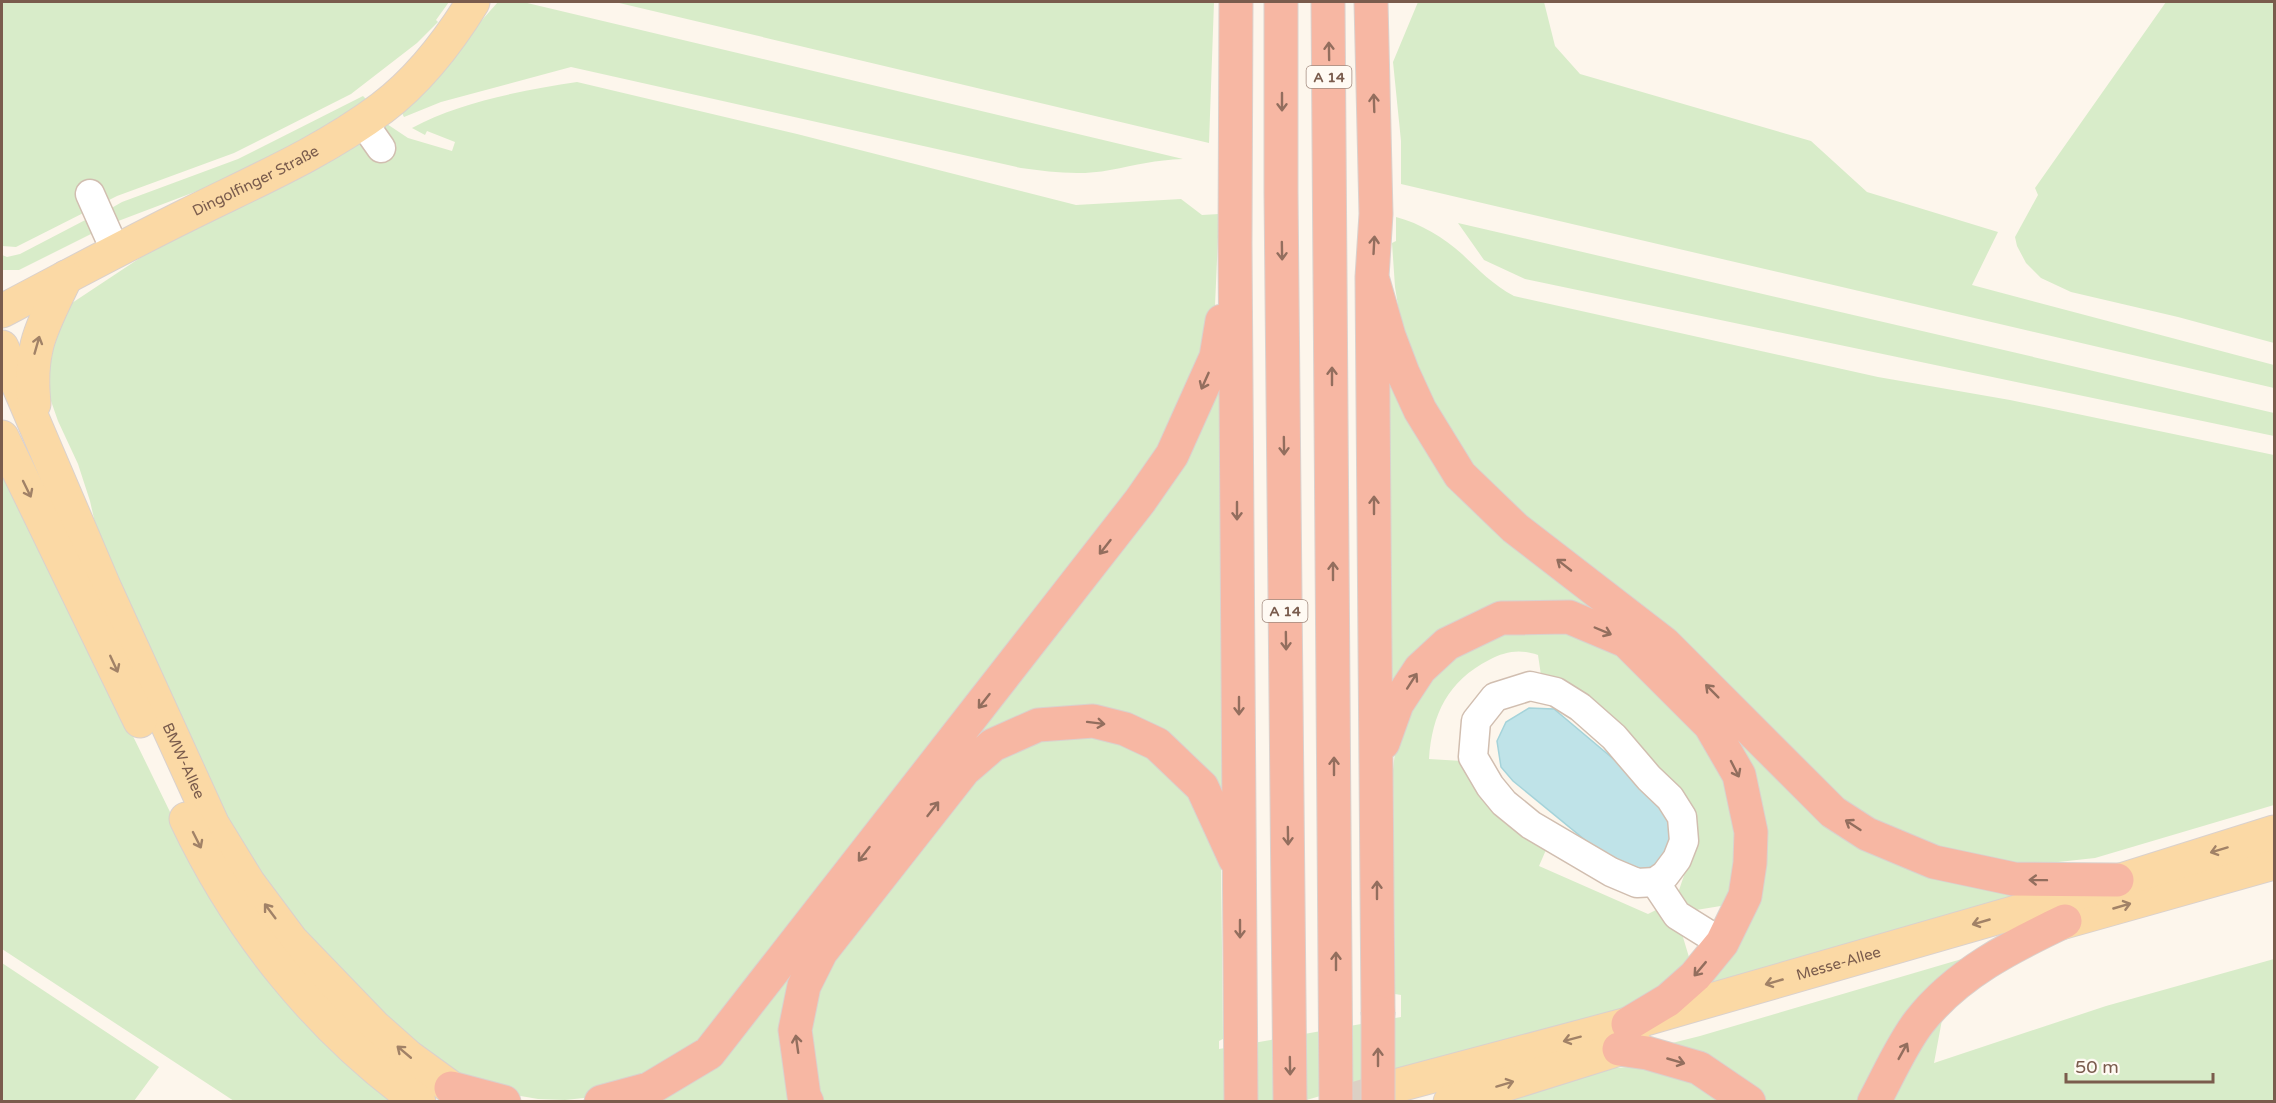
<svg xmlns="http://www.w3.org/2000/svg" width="2276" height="1103" font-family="'Varela Round',sans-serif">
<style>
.green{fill:#d8ecc9}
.water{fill:#bfe3e8;stroke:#a5d3da;stroke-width:1.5}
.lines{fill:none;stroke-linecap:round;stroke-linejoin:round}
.major-tunnel{stroke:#dcd0c4;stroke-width:33;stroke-dasharray:33 16;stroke-linecap:butt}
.minor-casing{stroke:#d1beb0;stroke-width:31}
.major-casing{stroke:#dad1cd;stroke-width:35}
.highway-casing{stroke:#dad1cd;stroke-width:35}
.minor{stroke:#fff;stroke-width:28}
.major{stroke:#fbd9a5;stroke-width:33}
.highway{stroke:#f7b7a3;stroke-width:33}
.highway-bridge-casing{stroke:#dad1cd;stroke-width:35;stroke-linecap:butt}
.highway-bridge{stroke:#f7b7a3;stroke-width:33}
.oneway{stroke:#936e5e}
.oneway2{stroke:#a18267}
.labels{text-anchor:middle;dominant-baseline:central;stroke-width:4.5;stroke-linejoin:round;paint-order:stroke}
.shield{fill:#fffaf3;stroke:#a28b7f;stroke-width:1.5}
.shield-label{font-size:14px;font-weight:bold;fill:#7a5c4d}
.street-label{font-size:15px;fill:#7a5c4d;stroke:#fffaf3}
</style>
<rect width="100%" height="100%" fill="#fdf6ec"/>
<!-- green -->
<path class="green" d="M2 2H449L436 20 438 22 417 43 351 94 234 153 117 196 16 247 2 246Z
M498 2H523L1183 159C1155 160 1137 165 1110 170 1080 176 1050 172 1021 168L571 67 441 102 404 117 401 111Z
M615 2H1214L1209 143 1150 129Z
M1418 2H1544L1555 46 1580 74 1811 141 1867 192 1998 232 1972 285 2274 365V388L1401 184V141L1393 62Z
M2166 2H2274V343L2178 317 2071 292 2041 278 2026 263 2017 246 2015 237 2038 195 2035 188Z
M577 82 797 134 1076 205 1181 199 1202 215 1219 214 1215 306 1206 345 1161 454 704 1047 593 1097 565 1100 538 1099 509 1094 456 1074 406 1040 267 890 208 788 95 523 90 501 78 464 58 421 44 381 62 314 72 303 158 246 387 124 408 138 452 151 455 142 427 131 425 135 412 128C459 102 525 90 577 82Z
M363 96 368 101 328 128 221 182 113 223 108 210 122 202 238 159Z
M91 217 97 231 19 270H2V255L7 257 20 254Z
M1396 217C1420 223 1444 238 1462 254 1479 270 1493 285 1514 296L1878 377 2010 400 2274 455V805L2095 858 2049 863H2012L1914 841 1839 800 1521 516 1465 459 1434 412 1401 324 1395 287 1392 243 1396 241Z
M1458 223 2274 413V436L1525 279 1484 260Z
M1388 352 1407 401 1802 796 2047 888 1686 998 1762 840 1662 661 1524 608 1390 703Z
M1222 357 1229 820 1184 753 1034 719 815 946 798 1101 639 1102 649 1098 1111 554Z
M2 468 193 859 394 1101H234L2 949Z
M1511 626 1595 635 1701 726 1737 792 1733 904 1690 911 1677 896 1693 849 1688 809 1542 682 1538 655C1520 649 1506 651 1489 660 1448 681 1432 714 1429 759L1462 761 1549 843 1539 866 1648 914 1664 906 1679 924 1692 967 1625 1008 1303 1101 816 1102 811 1090 812 987 999 751 1088 729 1177 770 1221 859 1223 1039 1219 1041V1049L1401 1017V995L1395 994 1393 770 1396 743 1432 671Z
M1972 956 1861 1101H1761L1672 1051V1043L1700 1036Z
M2274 959V1101L1883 1102 1944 1009 1934 1063 2106 1006Z
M2 963 159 1067 134 1101H2Z
M1645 1066 1675 1069 1736 1102H1492L1599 1069Z"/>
<!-- water -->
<path class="water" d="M1529 708 1554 709 1654 793 1674 815 1669 854 1653 867 1636 870 1612 862 1513 781 1501 767 1497 741 1506 722Z"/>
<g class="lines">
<!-- major-tunnel -->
<path class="major-tunnel" d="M1343 1102 1399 1085"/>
<!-- minor casing -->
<g class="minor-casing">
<path id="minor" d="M362 121 381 148
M90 194 115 250
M1655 882 1665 875 1677 859 1684 841 1682 817 1670 798 1649 778 1614 737 1580 707 1556 692 1530 686 1495 697 1476 721 1473 757 1490 786 1504 803 1531 825 1611 872 1637 883 1655 882 1677 915 1722 943"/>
</g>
<!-- major casing -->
<g class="major-casing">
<g id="major">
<path id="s1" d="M2 311C63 279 124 246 187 215 253 182 322 153 382 108 419 80 449 41 473 2"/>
<path id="s2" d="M2 347 104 586 213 825 248 882 292 941 374 1026 409 1057 471 1102"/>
<path d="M34 404C28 347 43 326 66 277"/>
<path d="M2 437 140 721"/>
<path d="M186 819C239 931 319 1030 419 1102"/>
<path d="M2036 930 2274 863"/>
<path id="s3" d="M1399 1085 1628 1024 2048 903 2274 832"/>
<path d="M1450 1102 1635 1044"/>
</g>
</g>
<!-- highway casing -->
<g class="highway-casing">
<path id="highway" d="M1236 2 1235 243 1241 1102
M1281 2V192L1290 1102
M1328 2 1336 1102
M1371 2 1376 214 1372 277 1378 1012
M1372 277 1389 336 1403 373 1420 410 1460 475 1515 528 1664 643 1833 812 1867 834 1934 862 2014 879 2117 880
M1383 743 1397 704 1420 669 1447 644 1501 618 1569 617 1626 641 1710 725 1739 775 1751 832 1750 863 1745 896 1722 943 1695 976 1668 1000 1628 1024
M1619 1049 1647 1053 1699 1068 1749 1102
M451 1088 504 1102
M601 1102 649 1089 709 1053 1140 501 1172 455 1216 357 1222 321
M807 1102 804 1096 795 1030 804 986 821 952 964 770 993 745 1038 725 1093 721 1125 729 1157 744 1202 787 1235 859
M1874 1102C1888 1076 1902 1044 1919 1022 1956 974 2012 946 2065 921"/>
</g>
<!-- minor -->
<use href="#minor" class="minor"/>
<!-- major -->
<use href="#major" class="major"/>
<!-- highway -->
<use href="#highway" class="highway"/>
<!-- highway-bridge casing -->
<g class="highway-bridge-casing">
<path id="highway-bridge" d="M1378 1012V1102"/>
</g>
<!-- highway-bridge -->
<use href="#highway-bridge" class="highway-bridge"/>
</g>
<!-- one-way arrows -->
<defs><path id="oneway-shaft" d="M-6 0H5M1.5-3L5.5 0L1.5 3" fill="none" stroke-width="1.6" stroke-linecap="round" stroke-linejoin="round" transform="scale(1.5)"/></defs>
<g class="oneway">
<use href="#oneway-shaft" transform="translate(1329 51) rotate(-91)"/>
<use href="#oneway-shaft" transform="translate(1282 102) rotate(90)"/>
<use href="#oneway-shaft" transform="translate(1374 103) rotate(-92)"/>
<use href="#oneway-shaft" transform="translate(1374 245) rotate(-87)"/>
<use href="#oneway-shaft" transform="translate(1282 251) rotate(89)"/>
<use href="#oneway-shaft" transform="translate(1332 376) rotate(-90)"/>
<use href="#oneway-shaft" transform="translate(1205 381) rotate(114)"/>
<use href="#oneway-shaft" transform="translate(1284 446) rotate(89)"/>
<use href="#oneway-shaft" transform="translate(1374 505) rotate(-90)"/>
<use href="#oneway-shaft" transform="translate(1237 511) rotate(90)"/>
<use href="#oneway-shaft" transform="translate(1105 547) rotate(128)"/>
<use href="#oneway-shaft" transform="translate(1564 565) rotate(-142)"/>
<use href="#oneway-shaft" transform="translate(1333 571) rotate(-90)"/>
<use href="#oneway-shaft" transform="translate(1603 631) rotate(23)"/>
<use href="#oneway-shaft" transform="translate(1286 641) rotate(89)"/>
<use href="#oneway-shaft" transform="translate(1412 681) rotate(-57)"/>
<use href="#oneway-shaft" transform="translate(1712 691) rotate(-135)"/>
<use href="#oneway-shaft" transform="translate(984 701) rotate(128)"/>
<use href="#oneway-shaft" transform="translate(1239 706) rotate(90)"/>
<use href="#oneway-shaft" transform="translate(1096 723) rotate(7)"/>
<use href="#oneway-shaft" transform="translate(1334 766) rotate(-90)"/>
<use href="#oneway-shaft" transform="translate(1735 769) rotate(63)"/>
<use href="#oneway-shaft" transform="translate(933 809) rotate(-52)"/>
<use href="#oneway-shaft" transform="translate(1853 825) rotate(-147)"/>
<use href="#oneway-shaft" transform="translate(1288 836) rotate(89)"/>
<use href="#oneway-shaft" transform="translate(864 854) rotate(128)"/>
<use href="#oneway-shaft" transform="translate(2038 880) rotate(-179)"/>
<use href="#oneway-shaft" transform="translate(1377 890) rotate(-90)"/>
<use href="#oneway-shaft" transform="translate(1240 929) rotate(90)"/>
<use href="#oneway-shaft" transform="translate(1336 961) rotate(-90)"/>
<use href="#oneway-shaft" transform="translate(1700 969) rotate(130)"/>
<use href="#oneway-shaft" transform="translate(797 1044) rotate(-98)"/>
<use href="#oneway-shaft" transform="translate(1903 1051) rotate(-61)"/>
<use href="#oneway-shaft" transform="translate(1378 1057) rotate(-90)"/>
<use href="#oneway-shaft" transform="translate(1676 1061) rotate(16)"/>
<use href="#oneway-shaft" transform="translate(1290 1066) rotate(89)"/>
</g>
<g class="oneway2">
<use href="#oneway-shaft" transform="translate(37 345) rotate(-74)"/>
<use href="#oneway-shaft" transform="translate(27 489) rotate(64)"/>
<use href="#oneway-shaft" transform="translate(114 664) rotate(65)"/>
<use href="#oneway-shaft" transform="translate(197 840) rotate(63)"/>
<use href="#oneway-shaft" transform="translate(2219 850) rotate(163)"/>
<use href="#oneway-shaft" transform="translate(2122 906) rotate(-16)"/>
<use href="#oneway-shaft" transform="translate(270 911) rotate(-127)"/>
<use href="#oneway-shaft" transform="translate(1981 922) rotate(164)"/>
<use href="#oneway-shaft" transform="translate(1774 982) rotate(164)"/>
<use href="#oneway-shaft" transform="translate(1572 1039) rotate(165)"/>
<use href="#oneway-shaft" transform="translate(404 1052) rotate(-140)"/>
<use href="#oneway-shaft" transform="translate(1505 1084) rotate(-17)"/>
</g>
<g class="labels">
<!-- shield labels -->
<g class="shield">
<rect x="1306.5" y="66" width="45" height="22" rx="4.5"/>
<rect x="1262.5" y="600" width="45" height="22" rx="4.5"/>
</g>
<g class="shield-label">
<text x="1329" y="77">A 14</text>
<text x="1285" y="611">A 14</text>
</g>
<!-- street labels -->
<g class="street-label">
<text stroke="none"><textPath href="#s1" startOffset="285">Dingolfinger Straße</textPath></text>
<text stroke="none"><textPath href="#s2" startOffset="452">BMW-Allee</textPath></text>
<text stroke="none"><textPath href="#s3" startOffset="456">Messe-Allee</textPath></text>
</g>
</g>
<!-- border -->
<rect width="2276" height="1103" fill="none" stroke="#7a5c4d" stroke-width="6"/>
<!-- scale -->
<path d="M2066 1073v9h147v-9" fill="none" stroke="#7a5c4d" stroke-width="3"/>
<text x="2075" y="1073" font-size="18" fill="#7a5c4d" stroke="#fffaf3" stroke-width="4.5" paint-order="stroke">50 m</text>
</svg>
